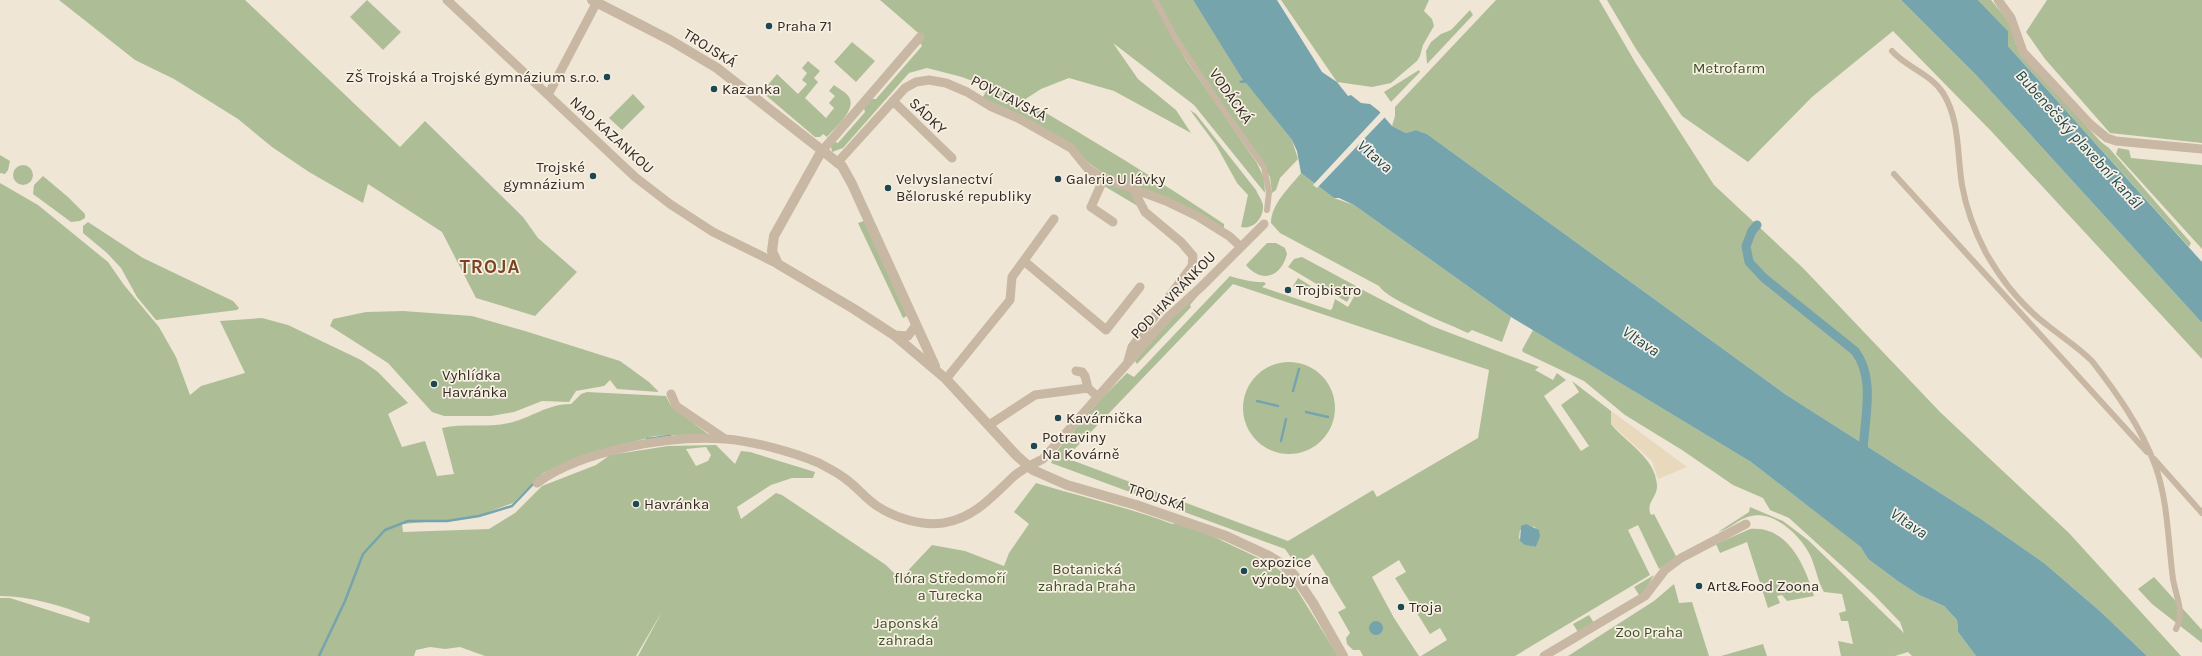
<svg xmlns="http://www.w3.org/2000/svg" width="2202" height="656" font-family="Karla,sans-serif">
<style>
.green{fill:#adbe97;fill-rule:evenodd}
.plaza{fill:#e8d9bd}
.water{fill:#76a4ac}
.pier{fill:#f0e6d6}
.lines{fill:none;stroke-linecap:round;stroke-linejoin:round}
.stream{stroke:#76a4ac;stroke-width:2.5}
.canal{stroke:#76a4ac;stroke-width:9}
.pedestrian{stroke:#c7b7a3;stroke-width:6}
.minor{stroke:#c7b7a3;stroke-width:9}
.tertiary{stroke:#c7b7a3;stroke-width:10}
.poi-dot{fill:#1c4852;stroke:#f8f0e2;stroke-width:1.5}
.labels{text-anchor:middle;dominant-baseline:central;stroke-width:3.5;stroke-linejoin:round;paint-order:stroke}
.poi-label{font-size:15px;fill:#322a25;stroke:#f8f0e2;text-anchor:start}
.street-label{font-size:15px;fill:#322a25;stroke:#f8f0e2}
.park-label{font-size:15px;fill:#3d4f29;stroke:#f8f0e2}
.water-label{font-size:16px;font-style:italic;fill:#1c4852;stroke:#f8f0e2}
.district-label{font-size:19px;font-weight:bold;letter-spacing:1px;fill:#7f4120;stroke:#f8f0e2}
</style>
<rect width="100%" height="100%" fill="#f0e6d6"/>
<!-- green -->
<path class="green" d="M59 0H245L400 147 425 121 523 217 538 238 577 272 535 316 476 298 442 232 368 184 363 203 309 172 272 147 238 119 174 79 135 60Z
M367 0 401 32 383 50 350 17Z
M880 0H1152L1186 60 1257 163 1264 178 1265 193 1194 105 1113 43 1138 79 1176 110 1191 133 1114 91 1069 78 1041 89 1024 100C1092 140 1159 180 1224 224V229L1140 187 1104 173 1091 165 1077 151 982 99 988 87 962 77 927 68 909 73 843 148 832 152 831 146 835 142 838 143 865 112 864 108 872 99H876L922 46 920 43 924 38Z
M1155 0H1193L1244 80 1292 140 1298 159 1280 178 1276 190 1272 193 1270 177 1264 167 1222 108Z
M1281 0H1429L1424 11 1432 19 1434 26 1423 45 1420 56 1417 61 1391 83 1372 87 1337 82Z
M1496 0H1599L1635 62 1714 185 1803 268 1940 412 2069 533 2181 656H2147L2101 612 2044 563 1981 519 1785 394 1427 134 1416 130 1406 133 1392 126 1395 116V107Z
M1607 0H1901L1977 76 2202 323V359L1992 132 1893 31 1812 97 1748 162 1682 116 1636 49Z
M1978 0H1991L2006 18 2030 64 2101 142 2109 148 2191 243 2189 247 2008 46V31Z
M2047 0H2202V143L2110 133 2045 59 2026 32Z
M1470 10 1473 15 1427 64 1426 51 1431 42 1441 34 1451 30Z
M852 42 875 61 856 82 834 62Z
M808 61 820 71 814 78 818 82 805 98 826 118 834 108 829 103 835 96 829 91 834 85C839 89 846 92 849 97 857 110 834 128 827 137L823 134 820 137H815L762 92 777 74 798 94 807 84 802 80 807 73 802 68Z
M1419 70 1420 72 1391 102 1384 92Z
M633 94 645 107 622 130 609 118Z
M1190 110 1196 114 1256 190C1258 195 1262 200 1263 205 1264 218 1253 230 1241 227L1248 195 1237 183 1216 145Z
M2118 148 2129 150 2131 158 2202 165V249L2116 154Z
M0 155 10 161 8 170 5 174 0 173Z
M13 175a10 10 0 1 1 20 0a10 10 0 1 1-20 0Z
M1301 173 1334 198 1354 205 1511 317 1502 342 1472 330 1468 333C1449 324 1389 301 1379 286L1280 233 1271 223C1271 204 1290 187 1301 173Z
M43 176 68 197 85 214V218L80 221 71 222 33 194 34 185Z
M1107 180 1130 190 1141 208 1104 186Z
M0 183 38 205 108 262 124 285 159 327 176 357 190 395 201 386 245 373 220 321 262 318 288 325 361 360 378 372 408 403 388 414 402 447 425 441 437 476 454 474 442 428C464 423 487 428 509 423 531 418 547 404 571 404L581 394 587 392 666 396 671 406 708 434 654 436 590 454 543 473 513 503 472 518 402 524 403 532 489 529 515 513 542 486 596 465 610 455 668 446 716 445 735 464 741 451 750 452 815 472 813 478H792L771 485 737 507 741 519 776 493 782 495 886 565 900 579 932 545 965 551 1004 566 1009 553 1029 524 1014 512 1036 483C1081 497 1128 507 1172 524L1177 523 1212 536 1263 560 1261 564 1267 567 1272 565 1289 577 1338 656H638L663 610 636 656H485L460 647 445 649 430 647 416 650 414 656H0V598H10L89 623 90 617C63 606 30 596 0 596ZM706 447 711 455 708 461 696 466 686 449Z
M864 221 907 316 903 318 858 223Z
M88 222 143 258 233 301 239 308 237 310 156 320 137 297 121 268 107 253 83 233V226Z
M1267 243H1276L1285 248 1287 254C1281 277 1262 284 1246 265Z
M1302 257 1356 286 1347 302 1288 267 1294 259Z
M1230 276C1237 279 1257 283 1264 282L1266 284 1262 287 1330 310 1332 309 1335 299 1348 307 1359 288 1432 326 1539 367 1535 370 1553 380 1557 373 1566 380 1544 396 1581 451 1589 446 1561 405 1579 392 1572 381 1611 411V424C1626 443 1655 457 1657 485 1658 497 1645 503 1651 515L1654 514 1677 558 1659 569 1638 525 1628 530 1650 575 1515 656H1421L1447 640 1440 628 1430 634 1395 578 1406 572 1399 560 1372 577 1394 618 1419 656H1363L1360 650H1353L1347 644 1346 638 1350 633 1338 612 1346 608 1313 554 1297 566 1285 549 1051 463 1052 461 1050 459 1100 400 1127 373 1134 377ZM1233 284 1489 370 1478 438 1377 497 1373 490 1288 541 1066 458ZM1528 526 1535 527 1539 535 1536 547 1527 545 1519 538 1520 530Z
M1298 278 1311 286 1309 292 1293 286Z
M1201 292 1190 305 1191 307 1137 364 1135 361 1175 313Z
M403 311 472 316 525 331 620 361 649 382 659 392 617 389 610 380 604 386 576 391 569 402 542 401 514 412 491 416H444L432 412 388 363 330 326 333 319 366 312Z
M1533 330 1751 462 1862 547 1868 559 1899 582 1919 595 1944 606 1957 620 1958 632 1976 656H1912L1908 652 1895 656H1841L1838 641 1853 644 1848 621H1841L1839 613 1846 611 1842 594 1824 592C1818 582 1816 569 1811 557 1802 537 1776 511 1751 516 1739 518 1730 529 1718 532L1749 512 1750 507 1783 521 1808 540 1904 633 1900 622 1874 595 1789 518 1770 510 1763 498 1733 485 1682 450 1625 415 1584 381 1523 352 1522 350Z
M1243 408a46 46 0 1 1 92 0a46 46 0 1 1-92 0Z
M1750 529C1787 525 1805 565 1814 596L1787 601 1782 595 1777 596 1780 603 1768 608 1747 542 1720 553 1716 544Z
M1654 575 1644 592 1639 595 1634 587Z
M2154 577 2202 630V643L2152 604 2138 589Z
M1674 584 1679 603 1692 602 1709 656H1568L1654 601Z
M1589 615 1594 623 1578 632 1573 624Z
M1763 644 1767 656H1720H1721Z"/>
<!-- plaza -->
<path class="plaza" d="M1611 411 1629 424 1687 467 1658 479 1652 461 1611 424Z"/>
<!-- water -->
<path class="water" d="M1193 0H1277L1322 72 1337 82 1348 96 1351 95 1361 103 1370 104 1379 111 1392 126 1406 133 1416 130 1427 134 1785 394 1981 519 2044 563 2101 612 2147 656H1976L1958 632 1957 620 1944 606 1919 595 1899 582 1868 559 1861 547 1751 462 1511 317 1354 205 1339 198H1334L1301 173 1297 151 1292 140 1246 83H1240L1239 81 1243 80Z
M1901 0H1978L2008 31V46L2202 262V323L1977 76Z
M1526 524 1539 530 1540 536 1536 547 1525 545 1520 541 1521 526Z
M1369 628a7 7 0 1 1 14 0a7 7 0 1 1-14 0Z"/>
<!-- pier -->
<path class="pier" d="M1382 111 1386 116 1317 188 1313 185Z"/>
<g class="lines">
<!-- stream -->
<path class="stream" d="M1293 391 1299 369
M1257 401 1278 406
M1306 412 1328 417
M647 439 670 436
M1281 441 1286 419
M319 656 345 601 363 554 385 530 408 521H447L479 516 512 506 535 482"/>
<!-- canal -->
<path class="canal" d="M1757 225 1752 231 1746 246 1749 262 1764 278 1855 351C1877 380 1863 422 1863 456"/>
<!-- pedestrian -->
<path class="pedestrian" d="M1155 0 1176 39 1222 108 1264 167 1269 192 1267 210
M1892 51C1907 68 1930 73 1943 93 1960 120 1957 154 1962 185 1966 208 1975 232 1986 253 2002 281 2022 306 2047 325 2062 337 2078 347 2092 361 2116 392 2141 427 2155 465 2168 500 2168 542 2173 579 2176 597 2185 612 2176 629
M1894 174 2147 452
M2154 459 2202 513"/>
<!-- minor -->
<path class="minor" d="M447 0 635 177 670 204 713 232 778 264
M1998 0 2011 18 2023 52 2090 124 2107 138 2116 141 2202 149
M548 95 598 0
M893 101 952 158
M821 152 920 37
M837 163 905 88 916 82 929 80 946 83 967 92 990 106 1020 119 1071 148 1088 169 1104 178 1166 201 1197 216 1229 236 1240 246
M1104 178 1091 207 1113 222
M1024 261 1106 330 1140 287
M894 335 908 336 916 325
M1128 361 1132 347 1192 266 1193 256 1181 242 1145 212 1132 187
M1076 371 1082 372 1085 376 1088 388
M946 379 1010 300 1012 277 1054 219
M671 394 676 406 725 439
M989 425 1035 395 1088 388 1098 397
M537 483C582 450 670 435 725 439 753 441 793 452 819 463 828 468 839 473 847 480 858 488 866 499 877 506 895 518 921 526 943 523 974 518 992 497 1014 476 1022 469 1033 464 1043 459L1169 316 1201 287 1264 224
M1544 656 1645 596 1665 570 1681 558 1746 524"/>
<!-- tertiary -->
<path class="tertiary" d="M592 0 670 40 717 68 842 166 852 184 935 366
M821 152 774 236 772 251 778 264 854 309 894 335 946 379 1017 456 1033 470 1067 485 1136 505 1226 536 1269 556 1282 564 1294 575 1313 603 1343 656"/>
</g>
<!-- markers -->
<g class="poi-dot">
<circle cx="769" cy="26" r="4"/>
<circle cx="607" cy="77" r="4"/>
<circle cx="714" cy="89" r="4"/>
<circle cx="593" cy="176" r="4"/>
<circle cx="1058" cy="179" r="4"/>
<circle cx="888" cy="188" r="4"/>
<circle cx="1288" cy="290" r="4"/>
<circle cx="434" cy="384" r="4"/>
<circle cx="1058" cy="418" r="4"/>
<circle cx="1034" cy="446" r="4"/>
<circle cx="636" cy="504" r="4"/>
<circle cx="1244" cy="571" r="4"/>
<circle cx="1699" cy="586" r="4"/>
<circle cx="1401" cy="607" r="4"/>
</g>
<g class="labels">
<!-- poi labels -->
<g class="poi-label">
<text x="777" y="26">Praha 71</text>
<text x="599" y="77" text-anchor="end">ZŠ Trojská a Trojské gymnázium s.r.o.</text>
<text x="722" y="89">Kazanka</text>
<text x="585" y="167" text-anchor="end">Trojské<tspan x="585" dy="17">gymnázium</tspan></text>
<text x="896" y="179">Velvyslanectví<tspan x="896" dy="17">Běloruské republiky</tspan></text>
<text x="1066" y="179">Galerie U lávky</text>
<text x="1296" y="290">Trojbistro</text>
<text x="442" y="375">Vyhlídka<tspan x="442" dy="17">Havránka</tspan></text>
<text x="1066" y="418">Kavárnička</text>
<text x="1042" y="437">Potraviny<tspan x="1042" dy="17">Na Kovárně</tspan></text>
<text x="644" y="504">Havránka</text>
<text x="1252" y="562">expozice<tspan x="1252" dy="17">výroby vína</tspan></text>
<text x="1707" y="586">Art&amp;Food Zoona</text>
<text x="1409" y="607">Troja</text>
</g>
<!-- street labels -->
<g class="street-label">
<text transform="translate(710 48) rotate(32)">TROJSKÁ</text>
<text transform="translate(1231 96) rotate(55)">VODÁCKÁ</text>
<text transform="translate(1009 98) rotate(27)">POVLTAVSKÁ</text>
<text transform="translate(928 116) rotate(44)">SÁDKY</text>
<text transform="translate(612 135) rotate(42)">NAD KAZANKOU</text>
<text transform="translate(1173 295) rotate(-46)">POD HAVRÁNKOU</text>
<text transform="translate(1157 497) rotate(18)">TROJSKÁ</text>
</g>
<!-- park labels -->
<g class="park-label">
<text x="1729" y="68">Metrofarm</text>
<text x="1087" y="569">Botanická<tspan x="1087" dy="17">zahrada Praha</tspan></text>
<text x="950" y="578">flóra Středomoří<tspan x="950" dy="17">a Turecka</tspan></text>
<text x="906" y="623">Japonská<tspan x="906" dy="17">zahrada</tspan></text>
<text x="1649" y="632">Zoo Praha</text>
</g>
<!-- water labels -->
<g class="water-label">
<text transform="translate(2079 139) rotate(48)">Bubenečský plavební kanál</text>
<text transform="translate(1375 156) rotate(41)">Vltava</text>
<text transform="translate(1641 341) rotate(34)">Vltava</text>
<text transform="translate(1909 523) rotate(34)">Vltava</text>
</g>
<!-- district labels -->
<g class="district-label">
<text x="490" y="267">TROJA</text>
</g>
</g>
</svg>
